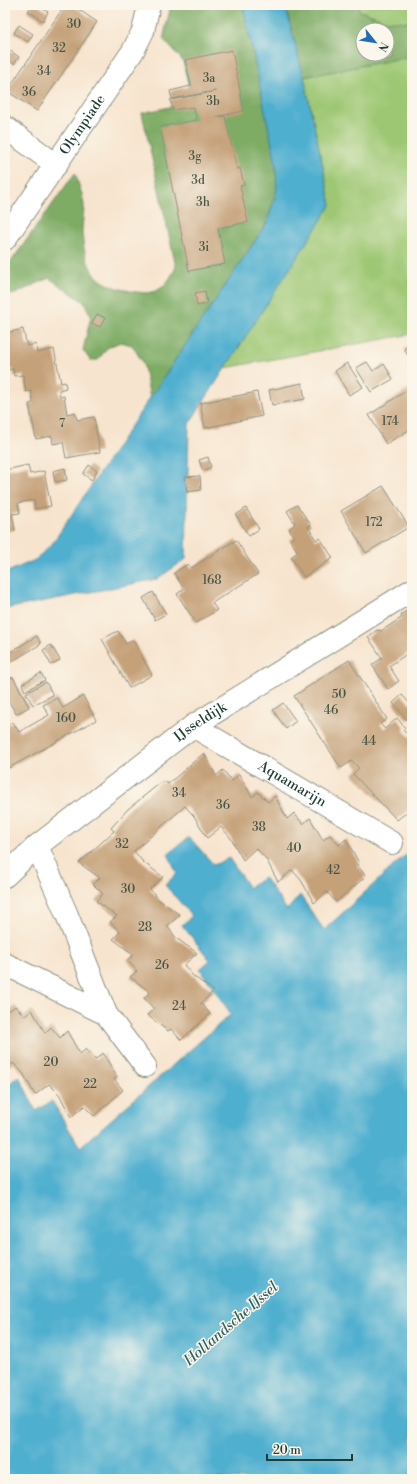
<svg xmlns="http://www.w3.org/2000/svg" width="417" height="1484" font-family="'Libre Bodoni',serif">
<style>
.green{fill:#9ec773;stroke:#5e8254}
.forest{fill:#7eac65;stroke:#4e744c;fill-rule:evenodd}
.water{fill:#50afcf;stroke:#387682}
.building{fill:#c5a179}
.lines{fill:none;stroke-linecap:round;stroke-linejoin:round}
.minor-casing{stroke:#8b9081;stroke-width:24}
.minor{stroke:#fff;stroke-width:22}
.labels{text-anchor:middle;dominant-baseline:central;stroke-width:3;stroke-linejoin:round;paint-order:stroke}
.number-label{font-size:12px;fill:#485645}
.street-label{font-size:14px;fill:#1f3d34;stroke:#fbf7ec}
.water-label{font-size:15px;font-style:italic;fill:#2e5f62;stroke:#fbf7ec}
</style>
<rect width="100%" height="100%" fill="#fbf7ec"/>
<filter id="ink" filterUnits="userSpaceOnUse"><feTurbulence type="fractalNoise" baseFrequency=".025" numOctaves="2"/><feDisplacementMap in="SourceGraphic" scale="8" xChannelSelector="R" yChannelSelector="G"/><feConvolveMatrix kernelMatrix="1 2 1 2 8 2 1 2 1" color-interpolation-filters="sRGB"/></filter>
<filter id="wash" filterUnits="userSpaceOnUse"><feTurbulence type="fractalNoise" baseFrequency=".012" numOctaves="4" result="noise"/><feDisplacementMap in="SourceGraphic" scale="16" xChannelSelector="R" yChannelSelector="G"/><feGaussianBlur stdDeviation="0.9" result="paint"/><feColorMatrix in="noise" values="0 0 0 0 0 0 0 0 0 0 0 0 0 0 0 0 0 1.4 0 .05"/><feComposite in="paint" operator="in"/></filter>
<g filter="url(#wash)">
<rect width="100%" height="100%" fill="#f7e4ce"/>
<!-- green -->
<path class="green" d="M358 5H412V22L388 21 360 11Z
M412 56V334L225 368 331 205 304 77Z"/>
<!-- forest -->
<path class="forest" d="M171 5H243L276 164 277 190 267 223 150 398 143 363 132 345 120 342 107 348 98 360H90L83 350 91 316 84 302 49 278 15 294H5V270L75 173C78 183 83 195 84 205 84 214 82 223 82 233 86 273 96 286 137 292 159 296 167 285 176 267L142 113 192 102 183 61 163 39Z
M285 5H358L360 11 388 21 412 22V56L304 77ZM363 30H387V54H363Z"/>
<!-- water -->
<path class="water" d="M243 5H285L304 77 331 205 189 424 186 559 157 579 5 609V573L35 560 52 544 267 223 277 190 276 164Z
M189 837 214 865 229 858 249 888 264 877 287 910 300 895 324 930 401 859 412 851V1479H5V1085L6 1086 19 1076 36 1111 52 1101 80 1147 231 1014 200 969 210 960 182 925 192 916 165 885 177 873 168 854Z"/>
<g id="blocks">
<!-- building -->
<path class="building" d="M32 5H37L48 12 43 21 28 11Z
M65 5H72L97 22 37 111 7 91Z
M19 25 33 34 28 42 14 33Z
M5 47 19 57 14 64 5 58Z
M232 50 244 111 216 117 225 116 237 169 240 168 244 185 240 186 248 222 218 228 225 264 189 271 160 127 197 120 193 107 173 110 170 100 216 91 172 99 170 91 191 86 185 60Z
M205 291 207 304 197 306 195 293Z
M97 314 105 318 100 327 92 323Z
M23 329 27 346 36 344 37 353 54 349 61 383 65 382 66 388 59 390 60 397 64 396 67 414 75 412 77 420 94 417 100 452 66 458 63 442 53 444 52 436 36 439 29 404 33 403 31 391 26 392 23 375 14 376 13 369 5 370V333Z
M412 344V362L404 349Z
M367 362 373 371 384 364 393 379 371 392 356 368Z
M347 363 363 387 349 395 335 371Z
M302 383 305 399 272 405 269 390Z
M412 387V428L386 444 369 415Z
M257 392 262 416 205 428 200 403Z
M208 457 211 467 203 471 199 460Z
M28 465 30 474 44 471 51 506 35 509 34 500 18 503 20 513 12 514 15 530 5 532V470Z
M89 465 97 471 92 480 83 474Z
M65 468 67 480 55 482 53 471Z
M200 476 201 490 187 492 185 477Z
M383 486 409 527 366 553 341 511Z
M297 505 311 525 308 527 316 540 320 538 333 558 304 577 291 557 298 552 290 540 294 537 289 529 295 524 287 511Z
M246 508 259 529 249 536 236 515Z
M236 540 258 574 212 603 217 610 196 623 177 594 184 589 174 573 188 564 191 568Z
M153 592 166 614 155 620 143 598Z
M412 607V655L410 652 389 666 399 681 388 689 372 665 382 658 368 637 377 630 381 631 401 618 402 614Z
M118 631 126 644 133 640 152 675 129 688 102 639Z
M37 636 41 644 9 663 5 655Z
M51 645 60 660 51 665 43 650Z
M349 660 387 719 380 724 385 729 397 718 405 728 403 730 412 739V808L397 820 353 774 359 768 352 761 341 768 294 696Z
M41 673 45 680 25 691 22 684Z
M13 677 29 707 16 714 5 694V681Z
M46 682 53 695 33 705 26 693Z
M402 695 412 706V717L407 720 393 703Z
M83 696 96 720 5 770V726L13 722 19 732 49 715 43 705 57 698 63 708Z
M283 703 296 721 286 729 273 710Z
M204 753 216 776 223 770 232 781 239 774 252 797 258 792 268 802 275 796 287 819 294 813 303 824 310 818 323 840 330 835 339 845 346 839 359 863 357 865 366 876 336 902 327 892 314 903 301 880 292 870 278 882 266 859 256 848 243 860 230 837 221 827 207 838 194 816 185 806 134 851 143 862 163 877 150 889 159 900 180 915 167 926 176 938 197 953 184 965 193 976 214 991 201 1003 210 1014 181 1040 171 1029 168 1031 147 1015 154 1009 144 998 150 992 130 977 137 971 127 960 134 955 113 939 120 932 110 922 117 916 96 901 103 894 93 884 100 878 79 863 114 831 111 828 128 809 159 784 165 781 168 784Z
M5 1004 9 1011 15 1006 25 1016 32 1010 45 1033 51 1027 60 1038 67 1031 80 1054 86 1049 96 1059 103 1053 117 1077 114 1079 123 1090 94 1116 84 1106 71 1117 59 1094 49 1084 35 1095 23 1073 13 1063 5 1070Z"/>
</g>
</g>
<g filter="url(#ink)">
<use href="#blocks" fill-opacity="0" stroke="#8b9081" stroke-width="1"/>
<g class="lines">
<!-- minor casing -->
<g class="minor-casing">
<g id="minor">
<path d="M5 127 56 165"/>
<path id="s1" d="M5 239 133 51 143 31 149 5"/>
<path id="s2" d="M193 726 392 843"/>
<path d="M37 846 67 915 106 1014 145 1066"/>
<path id="s3" d="M5 876 37 846 193 726 412 590"/>
<path d="M5 964 106 1014"/>
</g>
</g>
<!-- minor -->
<use href="#minor" class="minor"/>
</g>
</g>
<g class="labels">
<!-- number labels -->
<g class="number-label">
<text x="74" y="24">30</text>
<text x="59" y="48">32</text>
<text x="44" y="71">34</text>
<text x="209" y="78">3a</text>
<text x="29" y="92">36</text>
<text x="213" y="101">3b</text>
<text x="195" y="156">3g</text>
<text x="198" y="180">3d</text>
<text x="203" y="202">3h</text>
<text x="204" y="247">3i</text>
<text x="390" y="421">174</text>
<text x="62" y="423">7</text>
<text x="374" y="522">172</text>
<text x="212" y="580">168</text>
<text x="339" y="694">50</text>
<text x="331" y="710">46</text>
<text x="66" y="718">160</text>
<text x="369" y="741">44</text>
<text x="179" y="793">34</text>
<text x="223" y="805">36</text>
<text x="259" y="827">38</text>
<text x="122" y="844">32</text>
<text x="294" y="848">40</text>
<text x="333" y="870">42</text>
<text x="128" y="889">30</text>
<text x="145" y="927">28</text>
<text x="162" y="965">26</text>
<text x="179" y="1006">24</text>
<text x="51" y="1062">20</text>
<text x="90" y="1084">22</text>
</g>
<!-- street labels -->
<g class="street-label">
<text stroke="none"><textPath href="#s1" startOffset="138">Olympiade</textPath></text>
<text stroke="none"><textPath href="#s3" startOffset="249">IJsseldijk</textPath></text>
<text stroke="none"><textPath href="#s2" startOffset="115">Aquamarijn</textPath></text>
</g>
<!-- water labels -->
<g class="water-label">
<text transform="translate(231 1324) rotate(-41)">Hollandsche IJssel</text>
</g>
</g>
<!-- margin -->
<rect width="417" height="1484" fill="none" stroke="#fbf7ec" stroke-width="20"/>
<!-- north arrow -->
<g transform="translate(375 42) rotate(120)"><circle r="19" fill="#fbf7ec" stroke="#a3ada2"/>
<path d="M0-3L7 15L0 10L-7 15Z" fill="#1f6fb2"/>
<text y="-6" font-size="11" font-weight="bold" text-anchor="middle" fill="#1f3d34">N</text>
</g>
<!-- scale -->
<path d="M267 1454v6h85v-6" fill="none" stroke="#1f3d34" stroke-width="2"/>
<text x="273" y="1454" font-size="12" fill="#1f3d34" stroke="#fbf7ec" stroke-width="3" paint-order="stroke">20 m</text>
</svg>
